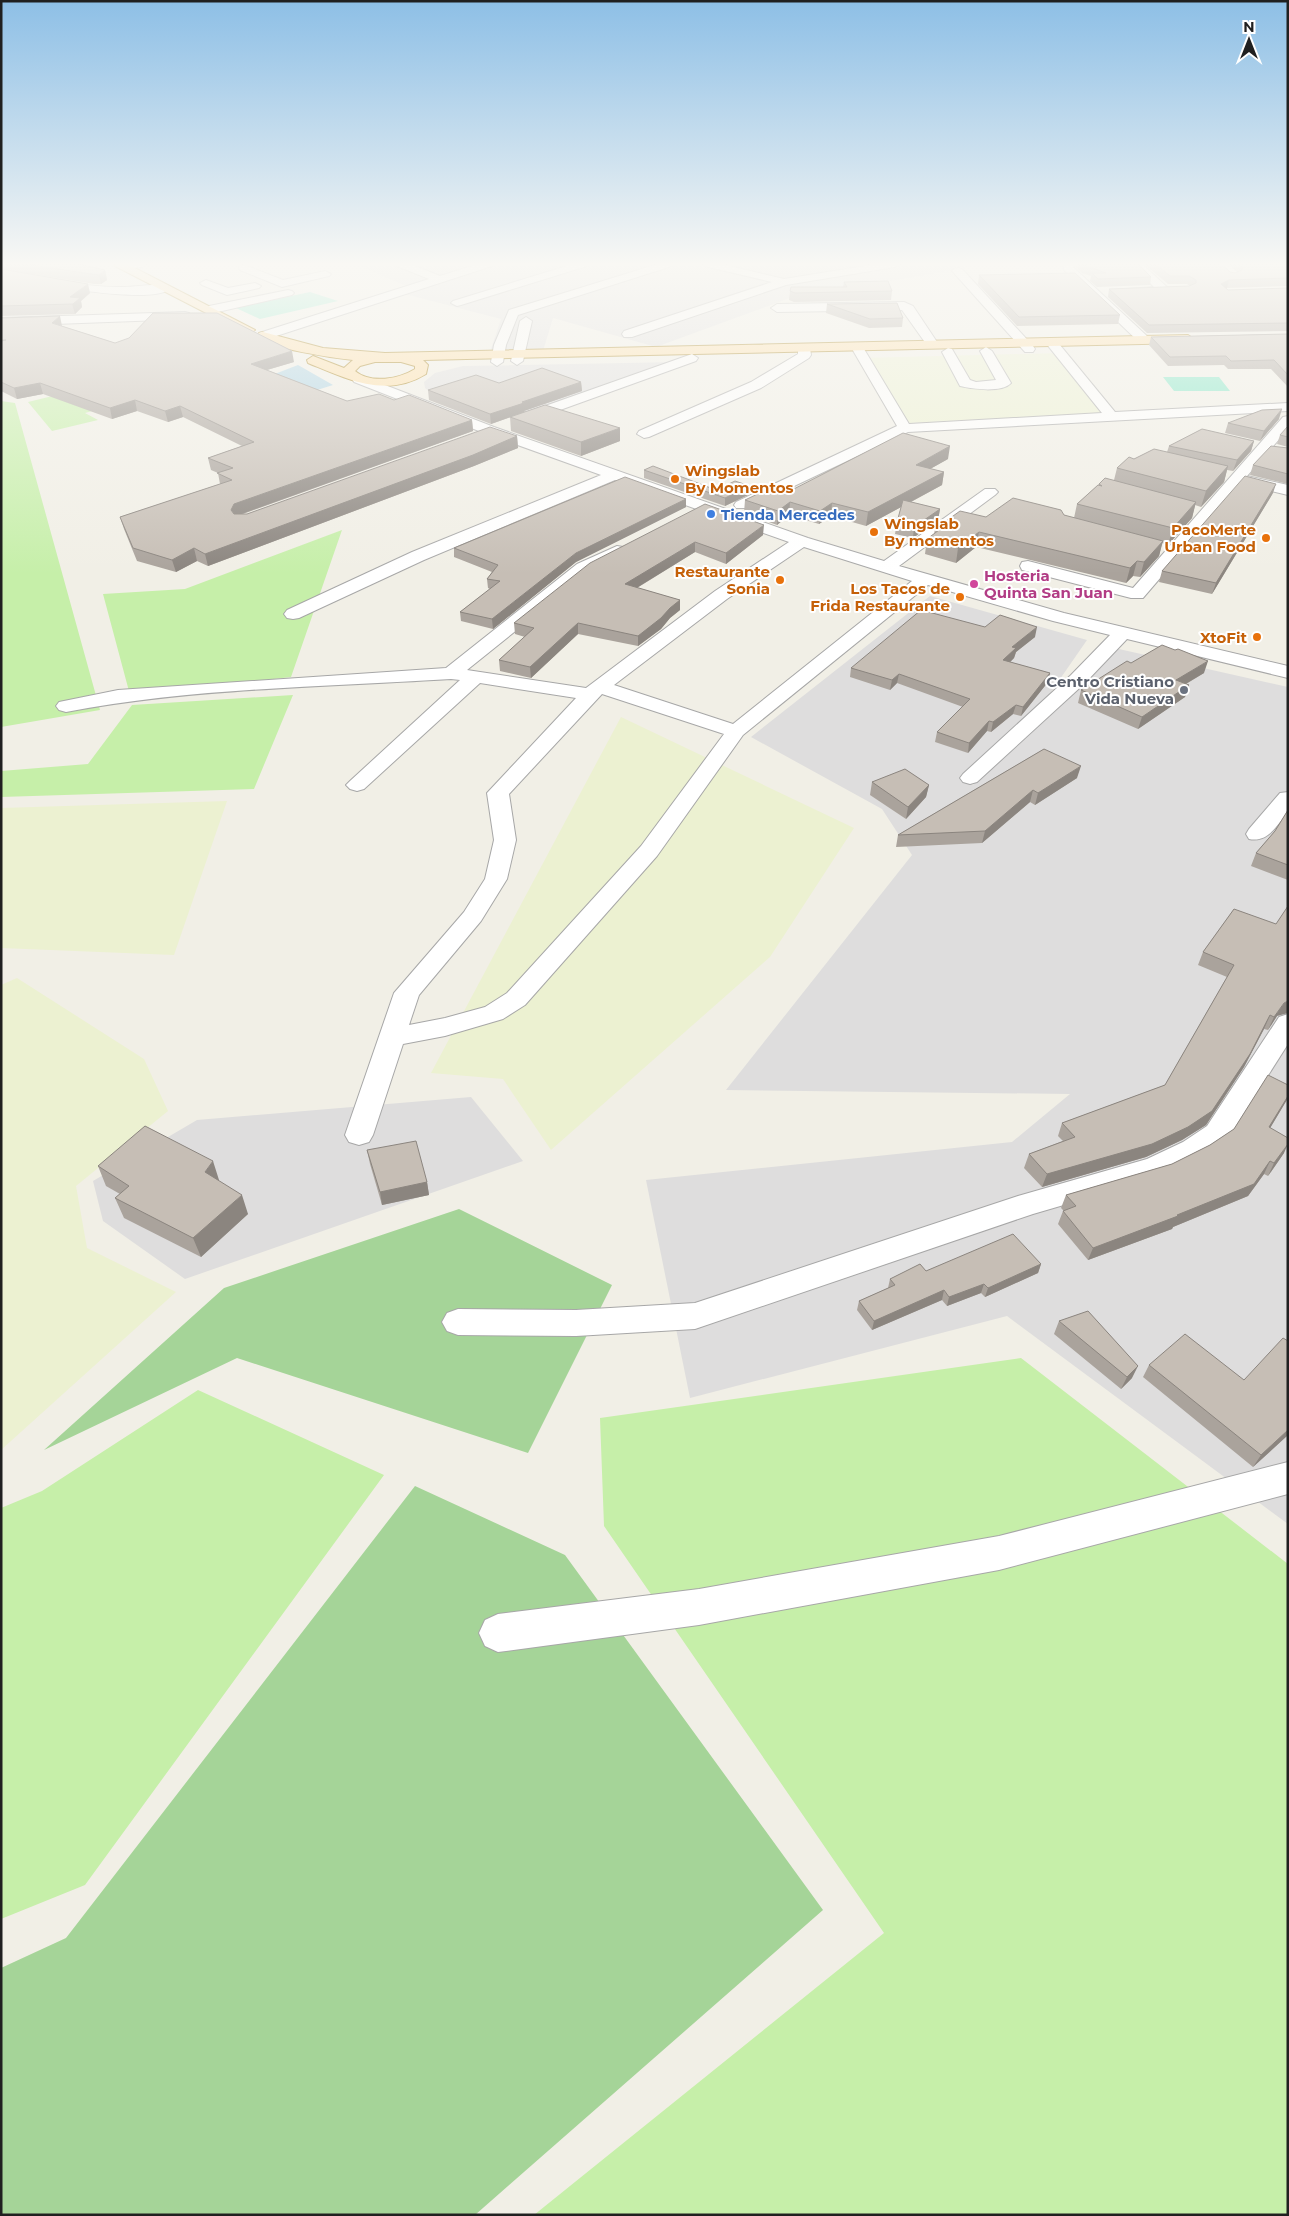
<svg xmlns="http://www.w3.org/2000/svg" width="1289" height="2216" font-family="Montserrat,sans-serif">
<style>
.residential{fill:#dedddd}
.farmland{fill:#ecf1d1}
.grass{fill:#c6efa9}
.forest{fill:#a5d498}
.pitch{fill:#7fe6c5}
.water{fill:#a4cfe2}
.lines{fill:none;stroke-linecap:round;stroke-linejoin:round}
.minor-casing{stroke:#a7a7a7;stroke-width:2}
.major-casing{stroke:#9d7400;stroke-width:2}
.minor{fill:#fff;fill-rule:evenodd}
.major{fill:#ffdc9e;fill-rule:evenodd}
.wall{fill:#aaa39c}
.shaded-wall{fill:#8b857f}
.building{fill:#c6beb5;stroke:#8b857f}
.food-dot{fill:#e8710a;stroke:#fff;stroke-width:2}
.shop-dot{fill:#3f7fe0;stroke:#fff;stroke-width:2}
.hotel-dot{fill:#d1479c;stroke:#fff;stroke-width:2}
.worship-dot{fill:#6b7280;stroke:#fff;stroke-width:2}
.labels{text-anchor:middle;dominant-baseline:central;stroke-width:4;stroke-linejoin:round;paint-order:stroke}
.far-food-label{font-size:15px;font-weight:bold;fill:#c56008;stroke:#fff;text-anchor:end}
.far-shop-label{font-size:15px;font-weight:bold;fill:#366cbe;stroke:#fff;text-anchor:start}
.far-hotel-label{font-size:15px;font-weight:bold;fill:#b23c85;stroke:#fff;text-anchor:start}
.far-worship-label{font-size:15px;font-weight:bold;fill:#5b616d;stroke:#fff;text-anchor:end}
</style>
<rect width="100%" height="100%" fill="#f1efe6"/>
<!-- residential -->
<path class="residential" d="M355 264H478L406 286Z
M499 264H990L790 298 656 347 553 318 543 351 490 352 501 319 405 294Z
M678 362 502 420 431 393 425 388 424 382 435 373 463 366Z
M930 596 1087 640 1033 718 960 778 973 785 1110 647 1288 687V1524L1007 1316 690 1398 646 1180 1012 1142 1070 1094 726 1090 912 855 882 809 751 737Z
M471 1097 523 1161 185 1279 103 1221 93 1181 197 1120Z"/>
<!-- farmland -->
<path class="farmland" d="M1062 353 1107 413 909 423 861 358Z
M621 717 854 828 770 957 551 1150 503 1079 431 1073Z
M227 801 174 955 1 948V808Z
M17 978 144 1059 168 1111 76 1186 87 1248 176 1292 1 1450V985Z"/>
<!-- grass -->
<path class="grass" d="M126 378 136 399 85 413 98 420 52 431 28 402Z
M1 401 15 403 100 710 1 727Z
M342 530 291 677 130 695 103 594 185 589Z
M293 695 254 789 1 797V771L88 764 132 705Z
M1021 1358 1288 1564V2215H534L884 1933 604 1526 600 1418Z
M198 1390 384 1475 85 1885 1 1919V1508L42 1491Z"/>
<!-- forest -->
<path class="forest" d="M459 1209 612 1285 528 1453 237 1358 44 1450 224 1288Z
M415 1486 565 1555 823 1910 475 2215H1V1968L66 1938Z"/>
<!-- pitch -->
<path class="pitch" d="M310 292 338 301 260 319 236 308Z
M1163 377H1219L1230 391H1174Z"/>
<!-- water -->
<path class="water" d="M298 365 333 385 250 411 213 398Z"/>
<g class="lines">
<!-- minor casing -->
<g class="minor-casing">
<path id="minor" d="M126 264H147L142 267 122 269 121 267Z
M396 264H410L440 276 478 264H493L492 266 267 339H259L257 336 259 333 429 279 397 266Z
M573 264H588L587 266 461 305 457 306 451 303 453 301Z
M658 264H673L672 266 518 315 506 345 503 362 497 366 491 362 494 345 509 310Z
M703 264H721L784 279 877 264H900L895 267 786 285 632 337H624L622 334 624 331 772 282 704 266Z
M1063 264H1077L1073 267 1148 337 1150 340 1148 343H1140L1064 270Z
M1131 264H1142L1168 288 1170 290 1168 292 1127 293 1125 291 1127 289 1154 287Z
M244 265 283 280 325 271 331 274 329 276 282 287 240 270 239 268 240 266Z
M958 268 962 269 1033 346 1035 349 1033 352H1025L954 273 952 271 954 269Z
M1 270C42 277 83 288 125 287 135 287 165 282 171 288 152 307 29 282 1 276Z
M206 280 228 288 255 283 261 286 259 288 227 295 202 285 200 283Z
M288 290 292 291 294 293 292 295 209 314 203 310 209 306Z
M904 302 913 306 939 345 937 348H929L902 310 777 312 771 308 777 304Z
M185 312 189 313 191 316 189 319 1 326V318Z
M526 317 532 321 523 361 517 365 511 361 520 321Z
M1051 338 1055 339 1115 412 1288 403V411L908 432 748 508H736L734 505 736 502 897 426 851 347 853 344H861L909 424 1102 413 1045 342Z
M804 344 810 348 811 355 809 358 761 388 649 437 644 438 637 434 639 431 751 382 798 354V348Z
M986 347 992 351 1011 383C1002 393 972 389 960 386L942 352 948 348 952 349 970 380 976 382 996 380 980 351Z
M692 354 698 358 696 361 524 423 519 424 512 420 514 417Z
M359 375 494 427 808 538 884 561 985 489H995L998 492 995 495 899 566 1064 613 1288 666V678L1127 639 1085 683 977 782 970 784 963 782 960 778 963 774 1071 675 1110 635 1053 621 928 585 743 735 657 856 525 1005 503 1019 445 1036 403 1044 373 1135 369 1142 359 1145 349 1142 345 1135 394 993 464 912 485 879 494 840 487 793 576 698 480 683 364 789 357 791 350 789 346 785 350 781 460 680 451 679C324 687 191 688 66 712L59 710 56 706 59 702 118 690 446 668 577 564 617 546 623 547 625 551 623 555 589 572 467 670 586 688 715 591 789 542 615 480 424 560 299 618 293 619 287 618 284 614 287 610 412 552 601 475 484 433 354 382 352 379 354 376ZM804 547 912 581 733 724 614 685 727 599ZM602 694 724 734 641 846 507 993 485 1007 445 1018 409 1025 419 995 481 921 507 879 516 840 509 794Z
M1288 416V429L1247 476 1288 485V495L1241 484 1143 598H1131L1022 570 1020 566 1022 562 1028 561 1133 588 1283 417Z
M1288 792V812C1277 825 1268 843 1249 839L1246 834 1249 829 1280 793Z
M1288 1014V1044L1227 1140 1203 1156 1166 1175 1033 1214 695 1329 576 1336 458 1335 447 1331 442 1322 447 1313 458 1309 576 1310 695 1303 1018 1196 1147 1159 1183 1142 1207 1126 1279 1017Z
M1288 1462V1494L999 1570 699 1625 498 1652 485 1646 479 1633 485 1620 498 1614 699 1589 999 1536Z"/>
</g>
<!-- major casing -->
<g class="major-casing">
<path id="major" d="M114 264H127L255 330 249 334 245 333 115 266Z
M263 332 323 348 385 353 1188 335 1194 339 1188 343 423 360 428 365 426 374C386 399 347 379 308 363L307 360 313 356 344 368 353 360C334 358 269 349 257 336L259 333ZM375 362H401L415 366V369C399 379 371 384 355 371L360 366Z"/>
</g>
<!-- minor -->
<use href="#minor" class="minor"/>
<!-- major -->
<use href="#major" class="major"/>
</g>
<!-- wall -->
<path class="wall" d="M1 264H78L105 270 107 280 101 284H94L1 269Z
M1077 264H1138L1151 277 1150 285 1097 287 1090 281 1091 276 1082 273 1076 267Z
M1144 264H1221L1230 272 1235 273 1237 272 1228 264H1288V286L1226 288 1228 290 1288 288V331L1147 333 1108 297 1109 289 1190 286 1187 284H1168Z
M1 269 90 293 81 301 82 307 75 314 1 316Z
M979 275 1120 315 1118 324 1017 326 978 284Z
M844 282 892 291 891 300 794 302 789 300 790 291 843 287Z
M827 304 903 318 902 327 869 328 826 313Z
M1 318 62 326 115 343 294 362 267 370 347 401 394 400 472 420 473 431 243 514H247L517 436 518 448 474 466 208 566 197 561 176 572 137 561 124 529 120 517 220 484 218 473 211 470 208 458 242 446 183 417 168 422 137 411 112 419 43 394 17 399 1 391Z
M1288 334V387L1271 369H1228L1224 365 1168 366 1149 345 1151 337Z
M581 382 582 391 524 411 525 412 491 424 429 400 428 390 499 383Z
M510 417 620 441 581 456 511 431Z
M1279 419 1260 441 1225 433 1228 423Z
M1288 426V447L1277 444 1280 435Z
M1254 441 1251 451 1233 471 1227 470 1224 482 1201 507 1195 505 1192 518 1168 545 1162 543 1159 556 1140 577 1133 576 1126 583 976 547 956 563 925 554 927 539 934 534 935 529 986 517 1064 515 1074 518 1077 504 1099 484 1114 480 1117 468 1134 459 1167 452 1169 446Z
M1288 448V484L1250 475 1253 465Z
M948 459 930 469 944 472 942 485 911 502 940 509 938 520 913 538 895 534 897 522 901 507 866 526 831 516 819 524 789 515 777 525 744 513 745 500 786 493Z
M644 470 716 490 750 494 725 506 644 478Z
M1273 493 1212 594 1159 582 1162 571Z
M686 499V507L576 562 493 629 461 621 460 612 490 589 488 588 487 579 492 572 454 557V548Z
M705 504 763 535 726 564 695 552 637 588 680 600V610L670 618 661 629 638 646 578 634 531 678 500 671 499 660 525 637 515 634 514 623Z
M985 627 1035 637 1016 652 1014 658 1010 662 1050 673 1048 682 1021 716 1013 714 991 732 987 731 968 753 935 742 937 732 963 707 897 683 890 690 850 677 851 668Z
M1131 663 1204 673 1186 684 1189 685 1185 697 1138 729 1078 703 1081 690Z
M1044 749 1077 778 1035 805 1030 802 982 843 896 847 898 835Z
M872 782 929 785 926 797 906 819 870 795Z
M1288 810V880L1251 866 1256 853 1275 831Z
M1234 909 1277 1016 1268 1030 1264 1029 1244 1067 1206 1125 1182 1140 1146 1157 1042 1187 1024 1168 1029 1154 1063 1141 1058 1136 1062 1123 1165 1085 1227 977 1198 965 1203 952Z
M1288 1085V1098L1270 1128 1284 1153 1268 1176 1264 1174 1248 1196 1173 1227 1172 1229 1088 1260 1058 1224 1063 1211H1064L1061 1208 1066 1195 1172 1164 1210 1145 1234 1129Z
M367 1150 427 1182 429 1195 382 1205 370 1164Z
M98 1166 219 1180V1181L248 1214 201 1257 124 1218 115 1198 120 1194 106 1186Z
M1041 1264 1038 1273 985 1297 981 1293 947 1306 942 1300 872 1330 857 1310 859 1301 888 1288 890 1279 926 1271Z
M1059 1321 1132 1378 1121 1389 1054 1334Z
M1288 1341V1435L1253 1467 1143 1377 1149 1365 1244 1380Z"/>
<!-- shaded-wall -->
<path class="shaded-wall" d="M105 270 107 280 101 284 99 275Z
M1229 280 1227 288 1219 292 1221 284Z
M88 284 90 293 81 301 82 307 75 314 70 297Z
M60 316 62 326 52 323Z
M292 351 294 362 253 374 251 364Z
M581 382 582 391 524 411 525 412 491 424 490 414 522 402Z
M40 383 43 394 17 399 14 388Z
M135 400 137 411 112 419 110 408Z
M180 406 183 417 168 422 165 411Z
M1282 409 1279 419 1260 441 1264 431Z
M472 420 473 431 236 516 231 510 234 504Z
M620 428V441L581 456V442Z
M517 436 518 448 474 466 208 566 205 554Z
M1254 441 1251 451 1233 471 1237 460Z
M950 446 948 459 914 478 916 465Z
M1228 466 1224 482 1201 507 1206 491Z
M944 472 942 485 866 526 868 512Z
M1276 484 1273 493 1212 594 1216 583Z
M750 486V494L725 506V498Z
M686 499V507L576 562 493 629 492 619 576 553Z
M790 502 789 515 777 525 778 511Z
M1196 502 1192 518 1168 545 1173 528Z
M832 503 831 516 819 524 820 511Z
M940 509 938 520 913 538 914 527Z
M764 525 763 535 726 564V553Z
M979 532 976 547 956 563 958 548Z
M1163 541 1159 556 1140 577 1144 562Z
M695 542V552L625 595V584Z
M194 548 197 561 176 572 172 560Z
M1137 561 1133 576 1126 583 1130 568Z
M680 600V610L670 618 661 629 638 646V636L670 608Z
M578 623V634L531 678 530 667Z
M1037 627 1035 637 1016 652 1014 658 1002 670 1003 660 1012 647Z
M1208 661 1204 673 1172 692 1176 680Z
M1050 673 1048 682 1021 716 1023 707Z
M899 674 897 683 890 690 892 680Z
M1189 685 1185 697 1138 729 1142 717Z
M1016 705 1013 714 991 732 993 722Z
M989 721 987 731 968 753 969 743Z
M1081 766 1077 778 1035 805 1038 793Z
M929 785 926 797 906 819 908 807Z
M1033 790 1030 802 982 843 985 831Z
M1288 1001V1013L1277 1016 1268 1030 1274 1017 1284 1003Z
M1270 1015 1264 1029 1244 1067 1206 1125 1182 1140 1146 1157 1042 1187 1047 1174Z
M1288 1096V1098L1263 1140 1269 1127Z
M1288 1144 1284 1153 1268 1176 1274 1163Z
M213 1161 219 1180 212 1192 205 1172Z
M1270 1161 1264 1174 1248 1196 1173 1227 1172 1229 1088 1260 1093 1248 1177 1215Z
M427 1182 429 1195 382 1205 380 1192Z
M242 1195 248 1214 201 1257 193 1238Z
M1041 1264 1038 1273 985 1297 988 1288Z
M984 1284 981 1293 947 1306 949 1297Z
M944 1290 942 1300 872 1330 874 1321Z
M1138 1366 1132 1378 1121 1389 1127 1377Z
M1288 1430V1435L1253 1467 1261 1455Z"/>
<!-- building -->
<path class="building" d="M25 264H78L105 270 99 275 91 274Z
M1082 264H1138L1151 277 1098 279 1092 273H1106L1084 265Z
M1155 264H1221L1230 272 1235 273 1242 270V267L1239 264H1288V278L1229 280 1221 284 1228 290 1288 288V323L1149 325 1109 289 1189 286 1196 283V280L1189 276H1170Z
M1 269 88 284 70 297 80 298 73 304 1 306Z
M1075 273 1120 315 1019 317 979 275Z
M888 281 892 291 795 293 790 291 791 287H847L844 282Z
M897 303 903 318 870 319 827 304Z
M153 313H217L292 351 251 364 347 401 379 394 394 400 409 395 472 420 234 504 231 510 234 514H247L490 427 517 436 473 455 205 554 194 548 172 560 133 548 120 517 232 480 217 473 233 468 208 458 254 442 180 406 165 411 135 400 110 408 40 383 14 388 1 382V341L6 340H1V318L60 316 52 323 115 343 129 338Z
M1288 334V375L1274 360 1231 361 1226 356 1170 357 1151 337Z
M542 368 581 382 522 402 524 403 490 414 428 390 476 375 499 383Z
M545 405 620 428 581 442 510 417Z
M1282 409 1264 431 1228 423 1262 410Z
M1288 426V437L1280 435Z
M1202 429 1254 441 1237 460 1169 446Z
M903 433 950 446 916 465 944 472 868 512 832 503 820 511 790 502 778 511 745 500 770 488 786 493Z
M1271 446 1288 448V474L1253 465Z
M1154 449 1228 466 1206 491 1117 468 1129 457 1134 459Z
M653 466 716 490 735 481 750 486 725 498 644 470Z
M1245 476 1276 484 1216 583 1162 571Z
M625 477 686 499 576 553 492 619 460 612 500 581 487 579 498 565 454 548Z
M1105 478 1196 502 1173 528 1077 504 1098 485 1102 486 1099 484Z
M1013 498 1061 510 1064 515 1163 541 1144 562 1137 561 1130 568 979 532 958 548 927 539 939 530 935 529 960 511 986 517Z
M903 500 940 509 914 527 897 522Z
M705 504 764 525 726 553 695 542 625 584 680 600 670 608 661 618 638 636 578 623 530 667 499 660 534 628 514 623 590 563Z
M921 610 985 627 1000 615 1037 627 1012 647 1016 648 1003 660 1050 673 1023 707 1016 705 993 722 989 721 969 743 937 732 970 699 899 674 892 680 851 668Z
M1162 645 1175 650 1178 649 1208 661 1176 680 1189 685 1142 717 1081 690 1127 661 1131 663Z
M1044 749 1081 766 1038 793 1033 790 985 831 898 835Z
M905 769 929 785 908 807 872 782Z
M1288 810V865L1256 853 1275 831Z
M1288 906V1001L1284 1003 1274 1017 1270 1015 1250 1054 1212 1111 1188 1127 1152 1144 1047 1174 1029 1154 1075 1137 1062 1123 1165 1085 1234 965 1203 952 1234 909 1276 924Z
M1268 1075 1288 1085V1096L1269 1127 1288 1138V1144L1274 1163 1270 1161 1254 1184 1177 1215 1178 1216 1093 1248 1063 1211 1076 1206 1066 1195 1172 1164 1210 1145 1234 1129Z
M145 1126 213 1161 205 1172 242 1195 193 1238 115 1198 129 1186 98 1166Z
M416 1141 427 1182 380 1192 367 1150Z
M1013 1234 1041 1264 988 1288 984 1284 949 1297 944 1290 874 1321 859 1301 895 1285 890 1279 920 1264 926 1271Z
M1088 1311 1138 1366 1127 1377 1059 1321Z
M1185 1334 1244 1380 1283 1338 1288 1341V1430L1261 1455 1149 1365Z"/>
<!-- sky -->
<linearGradient id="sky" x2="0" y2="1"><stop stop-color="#8dbfe6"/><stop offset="0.46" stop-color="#f9f8f4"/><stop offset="1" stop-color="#f9f8f4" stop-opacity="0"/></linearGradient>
<rect width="1289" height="574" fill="url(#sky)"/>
<!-- markers -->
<g class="food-dot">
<circle cx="675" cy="479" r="5"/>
<circle cx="874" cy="532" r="5"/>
<circle cx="1266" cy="538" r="5"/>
<circle cx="780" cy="580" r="5"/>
<circle cx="960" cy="597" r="5"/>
<circle cx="1257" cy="637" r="5"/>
</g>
<circle class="shop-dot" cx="711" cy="514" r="5"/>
<circle class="hotel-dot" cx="974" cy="584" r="5"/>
<circle class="worship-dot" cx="1184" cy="690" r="5"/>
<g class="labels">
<!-- far-food labels -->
<g class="far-food-label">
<text x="685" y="470" text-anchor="start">Wingslab<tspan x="685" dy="17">By Momentos</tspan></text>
<text x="884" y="523" text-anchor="start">Wingslab<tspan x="884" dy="17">By momentos</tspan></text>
<text x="1256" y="529">PacoMerte<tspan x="1256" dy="17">Urban Food</tspan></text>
<text x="770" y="571">Restaurante<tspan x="770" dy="17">Sonia</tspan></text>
<text x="950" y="588">Los Tacos de<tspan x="950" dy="17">Frida Restaurante</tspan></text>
<text x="1247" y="637">XtoFit</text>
</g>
<!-- far-shop labels -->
<g class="far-shop-label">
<text x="721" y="514">Tienda Mercedes</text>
</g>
<!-- far-hotel labels -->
<g class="far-hotel-label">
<text x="984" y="575">Hosteria<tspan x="984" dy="17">Quinta San Juan</tspan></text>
</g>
<!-- far-worship labels -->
<g class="far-worship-label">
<text x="1174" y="681">Centro Cristiano<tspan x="1174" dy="17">Vida Nueva</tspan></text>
</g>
</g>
<!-- border -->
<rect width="1289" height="2216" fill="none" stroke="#202020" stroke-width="5"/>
<!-- north arrow -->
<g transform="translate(1249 40)" stroke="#ffffff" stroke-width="4" paint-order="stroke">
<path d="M0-4L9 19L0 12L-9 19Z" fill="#202020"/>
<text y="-8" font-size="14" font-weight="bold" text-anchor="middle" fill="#202020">N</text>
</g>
</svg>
